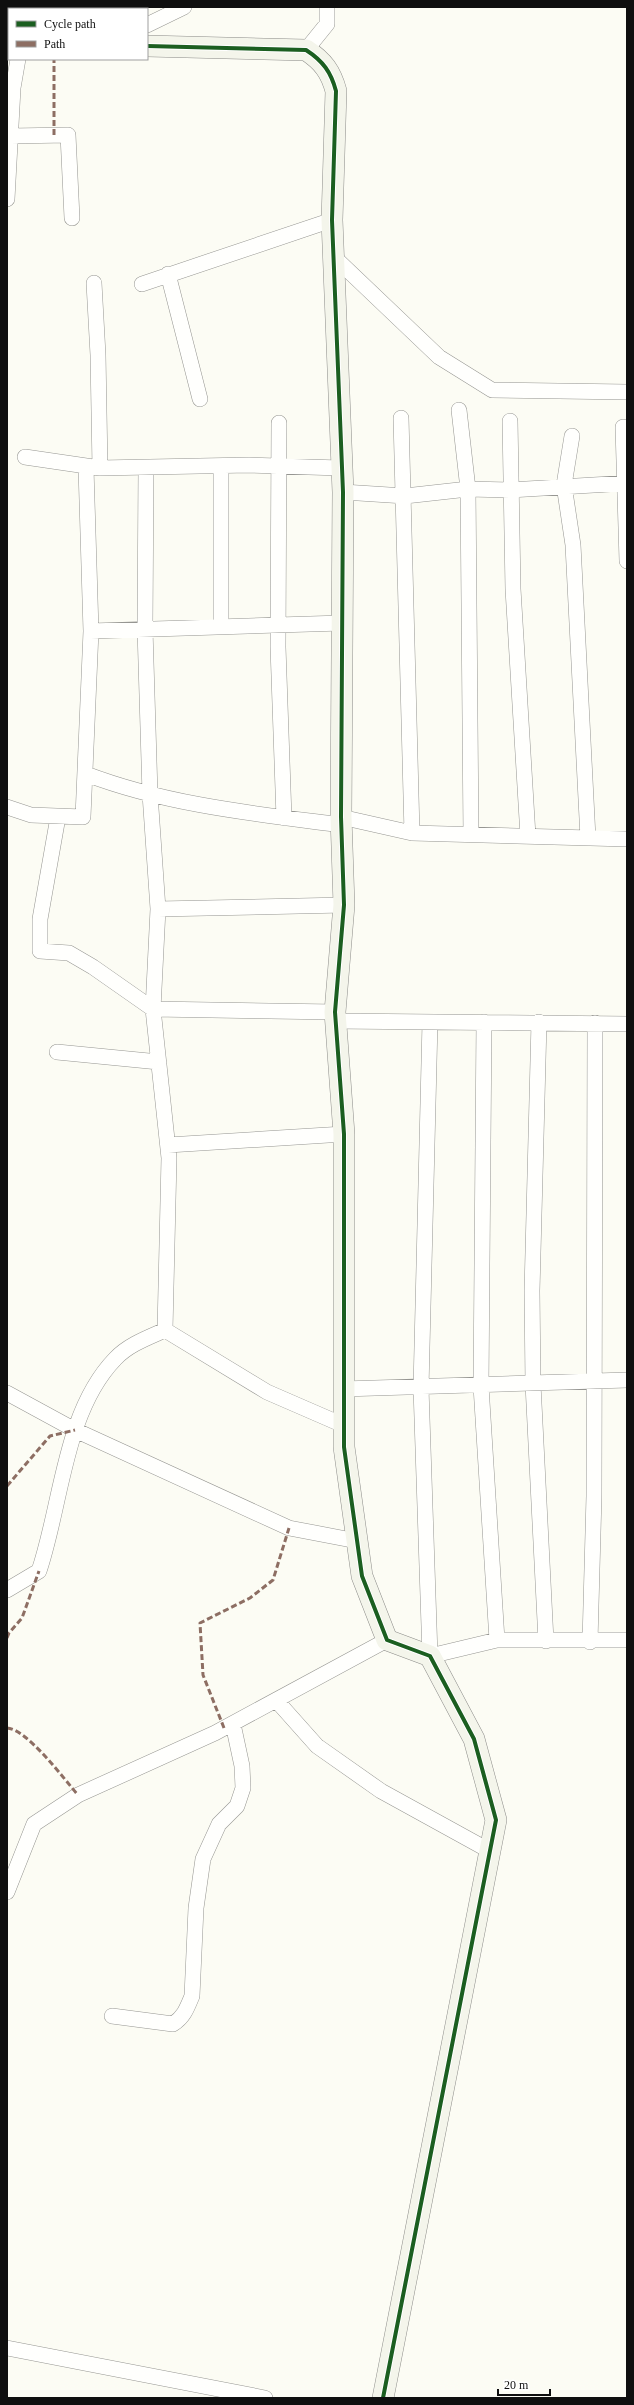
<svg xmlns="http://www.w3.org/2000/svg" width="634" height="2405" font-family="Georgia,serif">
<style>
.lines{fill:none;stroke-linecap:round;stroke-linejoin:round}
.street-casing{stroke:#969692;stroke-width:16}
.secondary-casing{stroke:#8c8c89;stroke-width:22}
.street{stroke:#fffffd;stroke-width:15}
.secondary{stroke:#f4f5eb;stroke-width:21}
.quiet{stroke:#8d6e63;stroke-width:3;stroke-dasharray:6 3;stroke-linecap:butt}
.cycleway-casing{stroke:#fff;stroke-width:6}
.cycleway{stroke:#1b5e20;stroke-width:4}
</style>
<rect width="100%" height="100%" fill="#fcfcf4"/>
<g class="lines">
<!-- street casing -->
<g class="street-casing">
<path id="street" d="M35 9 36 7
M147 25 184 7
M306 50 327 24V7
M11 136 68 135 72 218
M7 199 13 88 18 59
M333 256 439 357 492 390 627 392
M168 274 200 399
M94 283 98 355 100 468
M142 284 332 220
M459 410 468 489 471 835
M401 418 412 833
M510 421 513 589 528 836
M279 423 278 647 284 818
M623 427 627 561
M572 436 564 485 573 545 588 838
M25 457 100 468 249 465 340 468
M146 468 145 629 150 794 158 909 153 1009 169 1158 165 1330
M343 492 405 496 468 489 510 490 627 483
M221 627V466
M91 631 342 623
M86 774C167 805 256 814 341 825
M7 807 31 815 83 817 91 631 86 468
M58 817 40 919V951L69 953 93 967 153 1009 335 1012
M341 817 412 833 627 839
M158 909 344 905
M336 1021 627 1024
M430 1022 421 1388 430 1656 497 1640H627
M484 1022 481 1386 497 1640
M539 1022 532 1291 533 1384 546 1641
M57 1052 159 1062
M168 1145 344 1134
M165 1330 267 1392 343 1425
M343 1389 627 1380
M7 1393 75 1430 289 1528 357 1541
M7 1590 39 1571C62 1503 64 1412 115 1359 128 1345 147 1338 165 1330
M590 1642 594 1496 595 1023
M276 1700 317 1746 381 1791 490 1851
M7 1892 34 1824 78 1795 215 1733 387 1640
M112 2016 173 2024C184 2017 187 2008 192 1996L196 1908 203 1859 219 1824 237 1806 243 1788 242 1766 233 1724
M7 2348 265 2398"/>
</g>
<!-- secondary casing -->
<g class="secondary-casing">
<path id="secondary" d="M147 46 306 50C323 61 331 72 336 91L332 220 343 492 341 817 344 905 335 1012 344 1134V1447L362 1576 387 1640 430 1656 474 1739 496 1820 383 2398
M7 49H9"/>
</g>
<!-- street -->
<use href="#street" class="street"/>
<!-- secondary -->
<use href="#secondary" class="secondary"/>
<!-- quiet -->
<path class="quiet" d="M54 135V59
M7 1486 50 1436 75 1430
M7 1638 9 1633 22 1618 39 1571
M7 1728C27 1729 64 1779 78 1795
M224 1728 203 1675 200 1623 250 1598 273 1580 289 1528"/>
<!-- cycleway casing -->
<g class="cycleway-casing">
<path id="cycleway" d="M147 46 306 50C323 61 331 72 336 91L332 220 343 492 341 817 344 905 335 1012 344 1134V1447L362 1576 387 1640 430 1656 474 1739 496 1820 383 2398"/>
</g>
<!-- cycleway -->
<use href="#cycleway" class="cycleway"/>
</g>
<!-- border -->
<rect width="634" height="2405" fill="none" stroke="#0f0f0f" stroke-width="16"/>
<!-- legend -->
<rect x="8" y="8" width="140" height="52" fill="#ffffff" stroke="#9f9f9f"/>
<rect x="16" y="21" width="20" height="6" fill="#1b5e20" stroke="#9f9f9f"/>
<text x="44" y="28" font-size="12" fill="#0f0f0f">Cycle path</text>
<rect x="16" y="41" width="20" height="6" fill="#8d6e63" stroke="#9f9f9f"/>
<text x="44" y="48" font-size="12" fill="#0f0f0f">Path</text>
<!-- scale -->
<path d="M498 2389v6h52v-6" fill="none" stroke="#0f0f0f" stroke-width="2"/>
<text x="504" y="2389" font-size="12" fill="#0f0f0f" stroke="#ffffff" stroke-width="3" paint-order="stroke">20 m</text>
</svg>
